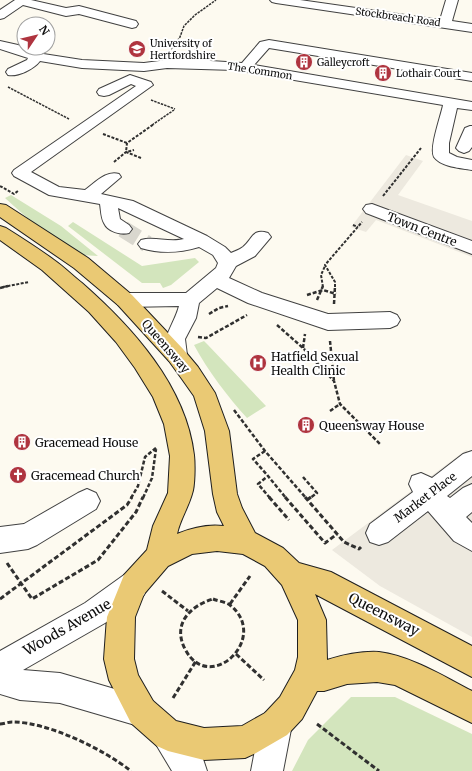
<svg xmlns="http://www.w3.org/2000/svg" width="472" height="771" font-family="Merriweather,serif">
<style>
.green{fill:#d3e5bd}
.plaza{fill:#ede9df}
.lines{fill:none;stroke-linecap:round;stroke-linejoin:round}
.minor-tunnel{stroke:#d9d7ce;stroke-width:17;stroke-dasharray:17 8;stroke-linecap:butt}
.minor-casing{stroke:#414141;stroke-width:2}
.major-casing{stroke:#1f1f1f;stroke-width:2}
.path-far3{stroke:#303030;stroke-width:1.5;stroke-dasharray:2.5 1;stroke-linecap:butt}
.path-far2{stroke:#303030;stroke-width:2;stroke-dasharray:3 1.5;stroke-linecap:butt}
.path-far1{stroke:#303030;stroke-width:2.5;stroke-dasharray:4 2;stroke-linecap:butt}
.path{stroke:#303030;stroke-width:3;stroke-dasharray:5 2.5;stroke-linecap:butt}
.minor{fill:#fff;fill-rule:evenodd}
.major{fill:#eac974;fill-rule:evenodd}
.labels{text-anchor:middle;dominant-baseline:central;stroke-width:4;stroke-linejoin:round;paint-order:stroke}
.far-street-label{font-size:10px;fill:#0e0e0e;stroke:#fff}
.far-poi-label{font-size:10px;fill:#0e0e0e;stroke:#fff;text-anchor:start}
.street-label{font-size:12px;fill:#0e0e0e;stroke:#fff}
.poi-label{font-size:12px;fill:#0e0e0e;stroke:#fff;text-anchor:start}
.near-street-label{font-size:14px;fill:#0e0e0e;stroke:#fff}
</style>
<rect width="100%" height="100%" fill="#fdfaf0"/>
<!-- green -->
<path class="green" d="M11 195 61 226 98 256 81 255 34 224 5 198Z
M73 222 142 266 195 258 199 262 171 285 163 288 160 283H142L68 226Z
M204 341 208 345 266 406 247 418C228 397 208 371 194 345Z
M351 697H395L472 734V771H292L308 740Z"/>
<!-- plaza -->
<path class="plaza" d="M406 155 423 161 398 195 472 221V257L376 220 366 232 351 227Z
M466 450 472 453V637L380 586 332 550Z"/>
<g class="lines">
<!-- minor-tunnel -->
<path class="minor-tunnel" d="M123 229 147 244"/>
<!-- minor casing -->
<g class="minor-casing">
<path id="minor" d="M15 0H31L66 8 79 6 136 21 138 24 136 27 132 28 79 14 66 16 23 5 4 18 0 19V10Z
M270 0H300L440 20 446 0H458L452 21 472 24V32L276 3 272 2Z
M269 40 472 73V81L269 48 254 65 472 102V110L457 108 449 143V153L457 157 472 160V170C461 168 441 167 434 157 429 148 441 116 443 105L235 70 167 68 144 71 82 68 40 61C34 69 18 77 8 75L6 72 8 69 27 60 28 58 0 49V41L18 45 37 53 82 60 144 63 167 60H195L242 63 260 42Z
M130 75 151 82 153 85 31 172 59 187 85 190C95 183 106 170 119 174L121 177 101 194 133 201 207 236 225 247 231 253C235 251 239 250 243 247 253 239 252 228 268 233L271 237 255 256 236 266 229 278 262 293 328 314 390 312 397 315 400 320 397 325 390 328 328 330 248 303 217 288 199 303 196 318 185 339 187 355 183 361 176 363 169 361C158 340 174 326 179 306L125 307 118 305 115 300 118 295 125 293H186L216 268 218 263 213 255 199 247C179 253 161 254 141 248L138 244 141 240C154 236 169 243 184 239L118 208 120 219 129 225 132 229 129 233C121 235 108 232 104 223 101 218 101 210 100 204L49 195 14 176 12 173 14 170 136 86 131 84 109 95 104 96 99 95 97 92 99 89Z
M470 126H472V147L469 151 464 153 459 151 456 148 465 128Z
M372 204 472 241V254L366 213 363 209 366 205Z
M472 451V476L447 496 450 498 463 488 472 484V512L466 517 472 523V551L454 541 428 511 388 542 379 545 370 542 366 533 370 524 413 492 409 484 412 476 421 473 432 478 463 454Z
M87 489 96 493 100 501 96 509 37 545 28 549 0 553V527L24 524 78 493Z
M134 571 144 575 148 585 144 595 105 623 23 670 60 673 142 697 153 701 157 712 153 723 142 727 60 703 20 700 0 694V651L85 603 124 575Z
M276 708 287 713 292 724 283 771H251L260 724 265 713Z
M168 719 179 724 203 759 207 771H172L157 746 152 735 157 724Z"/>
</g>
<!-- major casing -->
<g class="major-casing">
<path id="major" d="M0 204 6 205 88 258 132 295 183 349 198 367 215 393 229 431 237 494 242 508 255 533 283 548 299 563 331 572 472 646V677L315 594 326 620 327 660C343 655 361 651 379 652 411 656 443 676 472 691V723L395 685 377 682 347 684 324 691H317L302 719 287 735 256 753 245 758 204 760 168 751 157 746 131 723 109 680 104 659 107 617 124 575 147 550 153 526 168 493 170 456 164 424 153 397 135 368 116 342 89 312 42 270 0 240V226L6 228C22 238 39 249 54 260 64 267 73 276 82 283 132 327 186 386 194 455 195 464 195 486 192 494 188 508 180 520 177 534 191 528 209 524 224 526L217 512 213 494 205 431 194 396 182 379 169 361 118 305 74 268 0 217ZM217 551 243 554 265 566 282 585 298 620V657L295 670 280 697 265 713 242 726 204 728 176 721 153 701 138 675 134 659 135 617 144 594 168 566 192 554Z"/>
</g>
<!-- path-far3 -->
<path class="path-far3" d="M171 49 180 37 184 26 195 15 216 0
M8 87 69 119
M151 100 175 109
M152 125 174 110"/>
<!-- path-far2 -->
<path class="path-far2" d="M103 134 127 143
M141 158 126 152 127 143 154 124
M114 162 126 152 134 150
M0 186 14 194 18 191
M383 196 421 148
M353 225 358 227
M3 287 29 282
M323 287 321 275 325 266
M335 287V282L325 265 362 222"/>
<!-- path-far1 -->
<path class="path-far1" d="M0 288 8 286
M307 295 323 290 336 294
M317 300 323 286
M334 304 335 286
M209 314 219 308 228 306
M277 325 303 348 334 381 340 404 381 445
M198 337 206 338 247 315
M330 341 334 381
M303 348 305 334
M234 410 265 451 306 498
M330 411 340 404
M265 451 253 459 268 476
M303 477 317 493 310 498
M131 498 138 486 145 457 157 447
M143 498 152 478 156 449
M270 498 258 484 268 476 286 498"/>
<!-- path -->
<path class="path" d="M269 497 289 520
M285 497 325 543 337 534
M305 497 344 542 359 549 361 547
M307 500 311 497
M7 563 32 599 98 560 136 512 143 497
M162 591 188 611
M0 599 127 505 132 497
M213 599C218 601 226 602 230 605 271 638 209 696 185 649 172 624 190 606 213 599Z
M230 604 250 576
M236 654 264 680
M173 698 196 661
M0 724C4 724 8 722 12 722 48 722 103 749 131 771
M317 724 379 771"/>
<!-- minor -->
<use href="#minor" class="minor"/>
<!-- major -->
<use href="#major" class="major"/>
</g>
<!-- icons -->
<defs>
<g id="university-disc" transform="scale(0.9)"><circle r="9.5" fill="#af343f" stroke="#fff"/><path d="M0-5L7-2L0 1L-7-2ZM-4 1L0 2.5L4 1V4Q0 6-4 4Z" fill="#fff"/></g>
<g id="building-disc" transform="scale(0.9)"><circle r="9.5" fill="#af343f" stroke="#fff"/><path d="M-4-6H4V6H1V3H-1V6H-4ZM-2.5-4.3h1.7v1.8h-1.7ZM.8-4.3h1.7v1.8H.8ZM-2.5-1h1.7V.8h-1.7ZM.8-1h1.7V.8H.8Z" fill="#fff"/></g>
<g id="hospital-disc" transform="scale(0.9)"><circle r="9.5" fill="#af343f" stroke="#fff"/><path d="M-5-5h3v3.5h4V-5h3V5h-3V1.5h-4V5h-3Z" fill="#fff"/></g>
<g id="church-disc" transform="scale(0.9)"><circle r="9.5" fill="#af343f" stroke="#fff"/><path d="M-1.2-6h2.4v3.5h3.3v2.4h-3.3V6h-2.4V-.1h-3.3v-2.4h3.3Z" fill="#fff"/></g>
</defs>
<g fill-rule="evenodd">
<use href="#university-disc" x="137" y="49"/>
<use href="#building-disc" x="304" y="62"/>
<use href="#building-disc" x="383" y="73"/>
<use href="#hospital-disc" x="258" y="363"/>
<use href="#building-disc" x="306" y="425"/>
<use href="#building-disc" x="22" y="442"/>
<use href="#church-disc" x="18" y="475"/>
</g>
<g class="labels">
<!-- far-street labels -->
<g class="far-street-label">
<text transform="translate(398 17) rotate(8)">Stockbreach Road</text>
<text transform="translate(260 71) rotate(9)">The Common</text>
</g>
<!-- far-poi labels -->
<g class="far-poi-label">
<text x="150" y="43">University of<tspan x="150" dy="12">Hertfordshire</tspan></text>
<text x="317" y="62">Galleycroft</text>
<text x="396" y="73">Lothair Court</text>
</g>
<!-- street labels -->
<g class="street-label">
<text transform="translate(422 229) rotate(21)">Town Centre</text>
<text transform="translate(166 346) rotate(49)">Queensway</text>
<text transform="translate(425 497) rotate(-37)">Market Place</text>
</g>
<!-- poi labels -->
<g class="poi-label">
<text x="271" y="356">Hatfield Sexual<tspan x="271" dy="14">Health Clinic</tspan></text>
<text x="319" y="425">Queensway House</text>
<text x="35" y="442">Gracemead House</text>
<text x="31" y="475">Gracemead Church</text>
</g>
<!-- near-street labels -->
<g class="near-street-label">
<text transform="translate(384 614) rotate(27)">Queensway</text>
<text transform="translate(67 627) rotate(-30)">Woods Avenue</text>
</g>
</g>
<!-- north arrow -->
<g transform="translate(36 36) rotate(55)"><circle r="19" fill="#ffffff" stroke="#9f9f9f"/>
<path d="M0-3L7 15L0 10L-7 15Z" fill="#af343f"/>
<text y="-6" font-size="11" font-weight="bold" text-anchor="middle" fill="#0e0e0e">N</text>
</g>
</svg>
